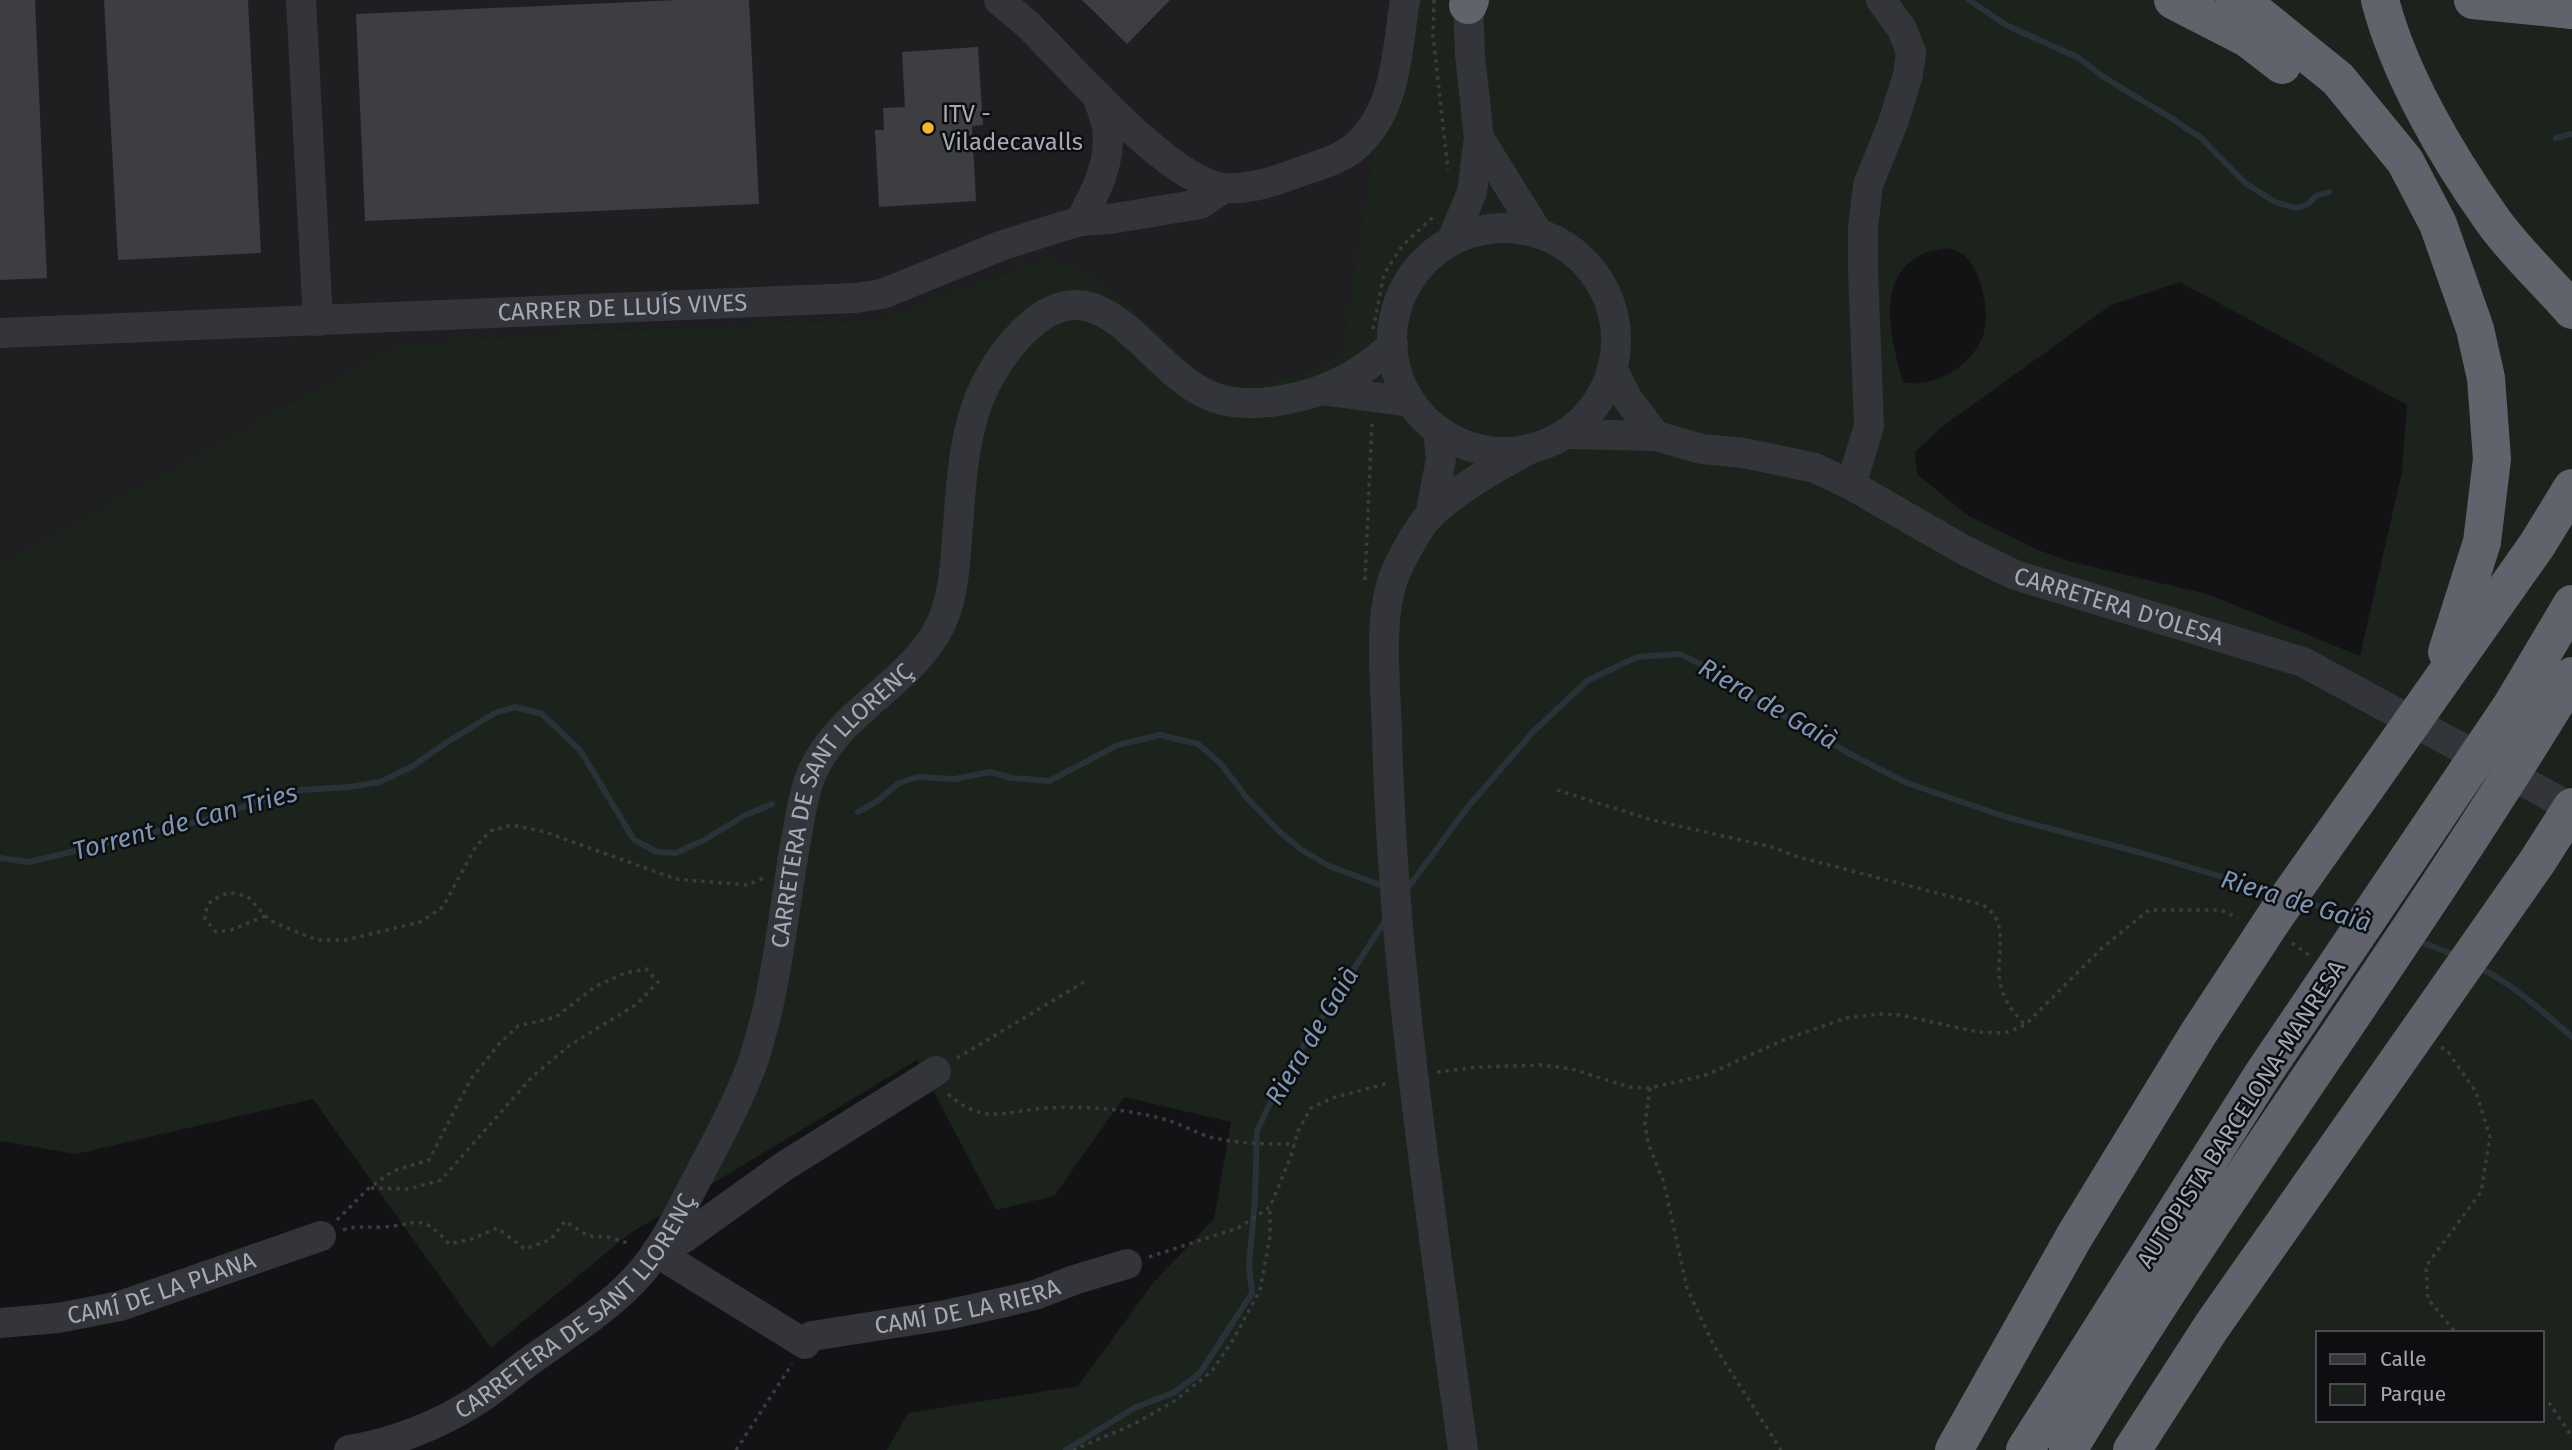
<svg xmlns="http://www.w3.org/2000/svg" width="2572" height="1450" font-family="'Fira Sans',sans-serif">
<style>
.built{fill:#1f1f22}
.green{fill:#1b231c;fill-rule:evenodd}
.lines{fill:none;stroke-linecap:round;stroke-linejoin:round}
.stream{stroke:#293139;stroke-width:6}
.building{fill:#3d3e42}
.path{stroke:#3a3c41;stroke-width:3.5;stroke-dasharray:3.5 5;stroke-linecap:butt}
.minor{stroke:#34353a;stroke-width:30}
.highway{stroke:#60636b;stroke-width:38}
.poi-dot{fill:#f5b82b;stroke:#0e0e10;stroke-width:2.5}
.labels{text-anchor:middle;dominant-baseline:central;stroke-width:5;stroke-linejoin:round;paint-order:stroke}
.poi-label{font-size:24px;fill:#a4a9b6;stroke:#0e0e10;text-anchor:start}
.street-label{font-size:24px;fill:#a4a9b6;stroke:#0e0e10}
.water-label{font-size:26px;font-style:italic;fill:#7a96b2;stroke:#0e0e10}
</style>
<rect width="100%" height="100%" fill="#131315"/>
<!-- built -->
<path class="built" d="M0 0H1397L1340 355 1296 376 1241 386 1205 374 1127 303 1090 272 1047 258 878 319 562 332 398 344 0 563Z"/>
<!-- green -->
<path class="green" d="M1397 0H2572V1450H887L908 1413 1078 1386 1153 1283 1214 1219 1231 1122 1124 1097 1054 1196 996 1210 917 1060 629 1234 491 1348 313 1099 76 1154 0 1141V563L398 344 562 332 878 319 1047 258 1090 272 1127 303 1205 374 1241 386 1296 376 1340 355ZM1947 248C1954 250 1960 251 1966 257 1981 272 1989 308 1985 328 1979 362 1935 390 1903 382 1892 343 1874 280 1920 255 1927 251 1938 250 1947 248ZM2180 282 2407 405 2402 472 2360 656 2207 594 2068 561 2036 549 1967 515 1917 474 1915 452 1943 426 2111 305ZM2318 1333H2542V1420H2318Z"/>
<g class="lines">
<!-- stream -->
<path class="stream" d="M1969 0 2006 25 2079 58 2102 76 2171 118 2201 138 2244 182 2275 202 2296 208 2308 204 2316 196 2329 192
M2556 138 2572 134
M858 812 876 802 899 783 917 777 955 779 990 772 1012 778 1049 781 1118 745 1160 735 1198 744 1221 764 1246 797 1281 833 1302 850 1329 866 1385 887
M0 858 29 862 213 818 286 791 349 787 380 782 413 766 444 744 495 713 515 707 542 714 580 750 634 840 657 852 676 853 704 840 744 816 772 804
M1405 892 1467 808 1533 732 1587 681 1637 657 1680 654 1714 671 1759 701 1850 754 1907 783 2006 817 2149 855 2276 893
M2300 900 2353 917
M2416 940 2455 955
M2480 968C2514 985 2543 1012 2572 1037
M1066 1450 1134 1408 1175 1392 1200 1373 1252 1293 1249 1265 1255 1200 1257 1131 1280 1082 1387 918"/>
</g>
<!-- building -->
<path class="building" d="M0 0H35L47 278 0 280Z
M104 0H248L261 253 118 260Z
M678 0H749L759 204 365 221 356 14Z
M1082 0H1170L1127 44Z
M978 47 983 125 972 126 976 201 879 207 875 130H884L883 108 905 107 902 52Z"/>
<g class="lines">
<!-- path -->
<path class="path" d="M1434 0 1433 36 1448 170
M1373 329 1384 274 1402 246 1433 217
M1365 580 1372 420
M1557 790 1652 820 1772 847 1798 857 1983 905C2013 924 1993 958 2001 987 2005 1002 2014 1013 2024 1024
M265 916 231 930 216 932 205 919C206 900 213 900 229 892L248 897 269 920 282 926 317 940H346L420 922 443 907 475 848 490 831 512 825 545 832 676 879 748 885 763 878
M2292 943 2309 955
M2441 1047 2448 1052 2476 1092 2490 1137 2481 1192 2426 1266 2428 1299 2456 1333
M957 1058 1084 982
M1437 1072 1479 1067 1542 1065 1572 1069 1629 1087 1650 1088 1706 1075 1786 1039 1846 1018 1880 1014 1900 1015 1978 1032 2005 1033 2025 1025 2102 948 2149 910H2221L2238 918
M1650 1088 1645 1124 1648 1143 1664 1183 1687 1288 1713 1344 1781 1450
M948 1094C986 1127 1005 1110 1048 1108 1089 1106 1131 1109 1170 1121 1183 1125 1196 1133 1210 1137 1237 1144 1267 1144 1295 1144
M337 1220 369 1188 393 1171 429 1160 471 1079 500 1043 518 1026 556 1017 596 986 625 973 646 969 658 982 637 1004 570 1045 532 1077 441 1180 409 1189 369 1188
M343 1230C358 1225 366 1228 381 1227 417 1226 419 1210 449 1244L472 1239 497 1228 525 1249 550 1240 565 1221 588 1236 609 1237 631 1244
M1149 1257 1238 1228 1270 1207 1291 1156 1298 1131 1311 1108 1332 1098 1389 1083
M2542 1397 2550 1404 2572 1437
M736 1450 792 1364
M1073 1450 1132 1425 1173 1402 1212 1371 1233 1340 1260 1290 1270 1236V1207"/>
<!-- minor -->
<g class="minor">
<path d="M301 0 318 321"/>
<path d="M999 0C1008 8 1018 16 1027 24 1069 64 1169 183 1225 188 1251 190 1278 180 1302 171 1320 165 1340 159 1355 147 1397 111 1397 50 1405 0"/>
<path d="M1479 138 1538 233"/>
<path d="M1080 221C1096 192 1112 161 1107 127 1105 116 1100 105 1097 95"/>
<circle cx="1504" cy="340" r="112"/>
<path d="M1452 240 1472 192 1479 138 1470 55 1468 0"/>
<path id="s1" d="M0 333 856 298 882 294 1003 245 1080 221 1110 219 1200 204 1224 188"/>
<path d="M1612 368 1627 398 1656 436"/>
<path d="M1321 390 1411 402"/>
<path id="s2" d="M1566 434 1656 436 1702 449 1744 453 1815 468 1851 485 1964 550 2015 575 2303 662 2572 808"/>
<path d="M1851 485 1869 426 1863 270V228L1868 185 1893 123 1908 75 1911 52 1902 29 1881 0"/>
<path d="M1430 516 1441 459 1438 430"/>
<path d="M657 1251 684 1238 783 1167 936 1071"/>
<path d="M656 1252 805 1344"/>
<path id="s3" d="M0 1323 58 1318 120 1306 321 1236"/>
<path id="s4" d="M812 1336 946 1315 1005 1302 1035 1295 1074 1280 1127 1264"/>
<path id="s5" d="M349 1450C393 1443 439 1425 476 1401 494 1390 510 1375 527 1363 564 1336 603 1313 635 1279 662 1251 679 1213 697 1179 715 1144 735 1109 749 1072 756 1056 760 1037 765 1020 780 961 785 900 796 840 800 820 802 798 810 778 836 708 924 680 946 611 954 587 955 563 957 539 963 462 963 395 1020 335 1099 251 1144 367 1208 395 1248 413 1312 398 1349 377 1365 369 1379 357 1393 345"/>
<path d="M1463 1450C1431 1212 1393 974 1387 734 1386 686 1377 618 1395 574 1402 557 1419 526 1431 514 1460 487 1495 468 1530 449"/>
</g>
<!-- highway -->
<path class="highway" d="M2173 0 2247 38 2282 65
M2235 0 2249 7 2338 79 2405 161 2438 224 2475 329 2486 378 2492 459 2482 542 2447 652
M2380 0C2399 74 2447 156 2491 218 2513 250 2546 280 2572 310
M2473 0 2572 10
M1468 5 1470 0
M1954 1450 2074 1237 2198 1034 2276 915 2537 545 2572 488
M2025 1450 2263 1074 2512 705 2572 604
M2068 1450C2227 1186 2413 939 2572 676
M2132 1450 2212 1326 2537 862 2572 807"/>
</g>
<!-- markers -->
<circle class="poi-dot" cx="928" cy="128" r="7"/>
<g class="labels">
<!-- poi labels -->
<g class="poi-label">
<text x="942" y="114">ITV -<tspan x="942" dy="28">Viladecavalls</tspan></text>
</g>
<!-- street labels -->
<g class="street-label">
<text stroke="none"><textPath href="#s1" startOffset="623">CARRER DE LLUÍS VIVES</textPath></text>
<text stroke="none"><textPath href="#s2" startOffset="588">CARRETERA D'OLESA</textPath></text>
<text stroke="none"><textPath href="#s5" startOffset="864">CARRETERA DE SANT LLORENÇ</textPath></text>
<text transform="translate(2241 1114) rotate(-57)">AUTOPISTA BARCELONA-MANRESA</text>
<text stroke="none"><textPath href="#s3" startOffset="166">CAMÍ DE LA PLANA</textPath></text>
<text stroke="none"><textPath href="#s5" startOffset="276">CARRETERA DE SANT LLORENÇ</textPath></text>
<text stroke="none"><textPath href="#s4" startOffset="158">CAMÍ DE LA RIERA</textPath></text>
</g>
<!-- water labels -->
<g class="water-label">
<text transform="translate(1768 704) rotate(30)">Riera de Gaià</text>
<text transform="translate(185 822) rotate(-15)">Torrent de Can Tries</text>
<text transform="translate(2296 901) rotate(17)">Riera de Gaià</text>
<text transform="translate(1312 1036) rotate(-59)">Riera de Gaià</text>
</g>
</g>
<!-- legend -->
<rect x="2316" y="1331" width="228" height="91" fill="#0e0e10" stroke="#4a4c52" stroke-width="2"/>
<rect x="2330" y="1354" width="35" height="10" fill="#34353a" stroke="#4a4c52" stroke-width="2"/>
<text x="2380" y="1366" font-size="21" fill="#a4a9b6">Calle</text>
<rect x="2330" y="1384" width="35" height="21" fill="#1b231c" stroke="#4a4c52" stroke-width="2"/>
<text x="2380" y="1401" font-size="21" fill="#a4a9b6">Parque</text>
</svg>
